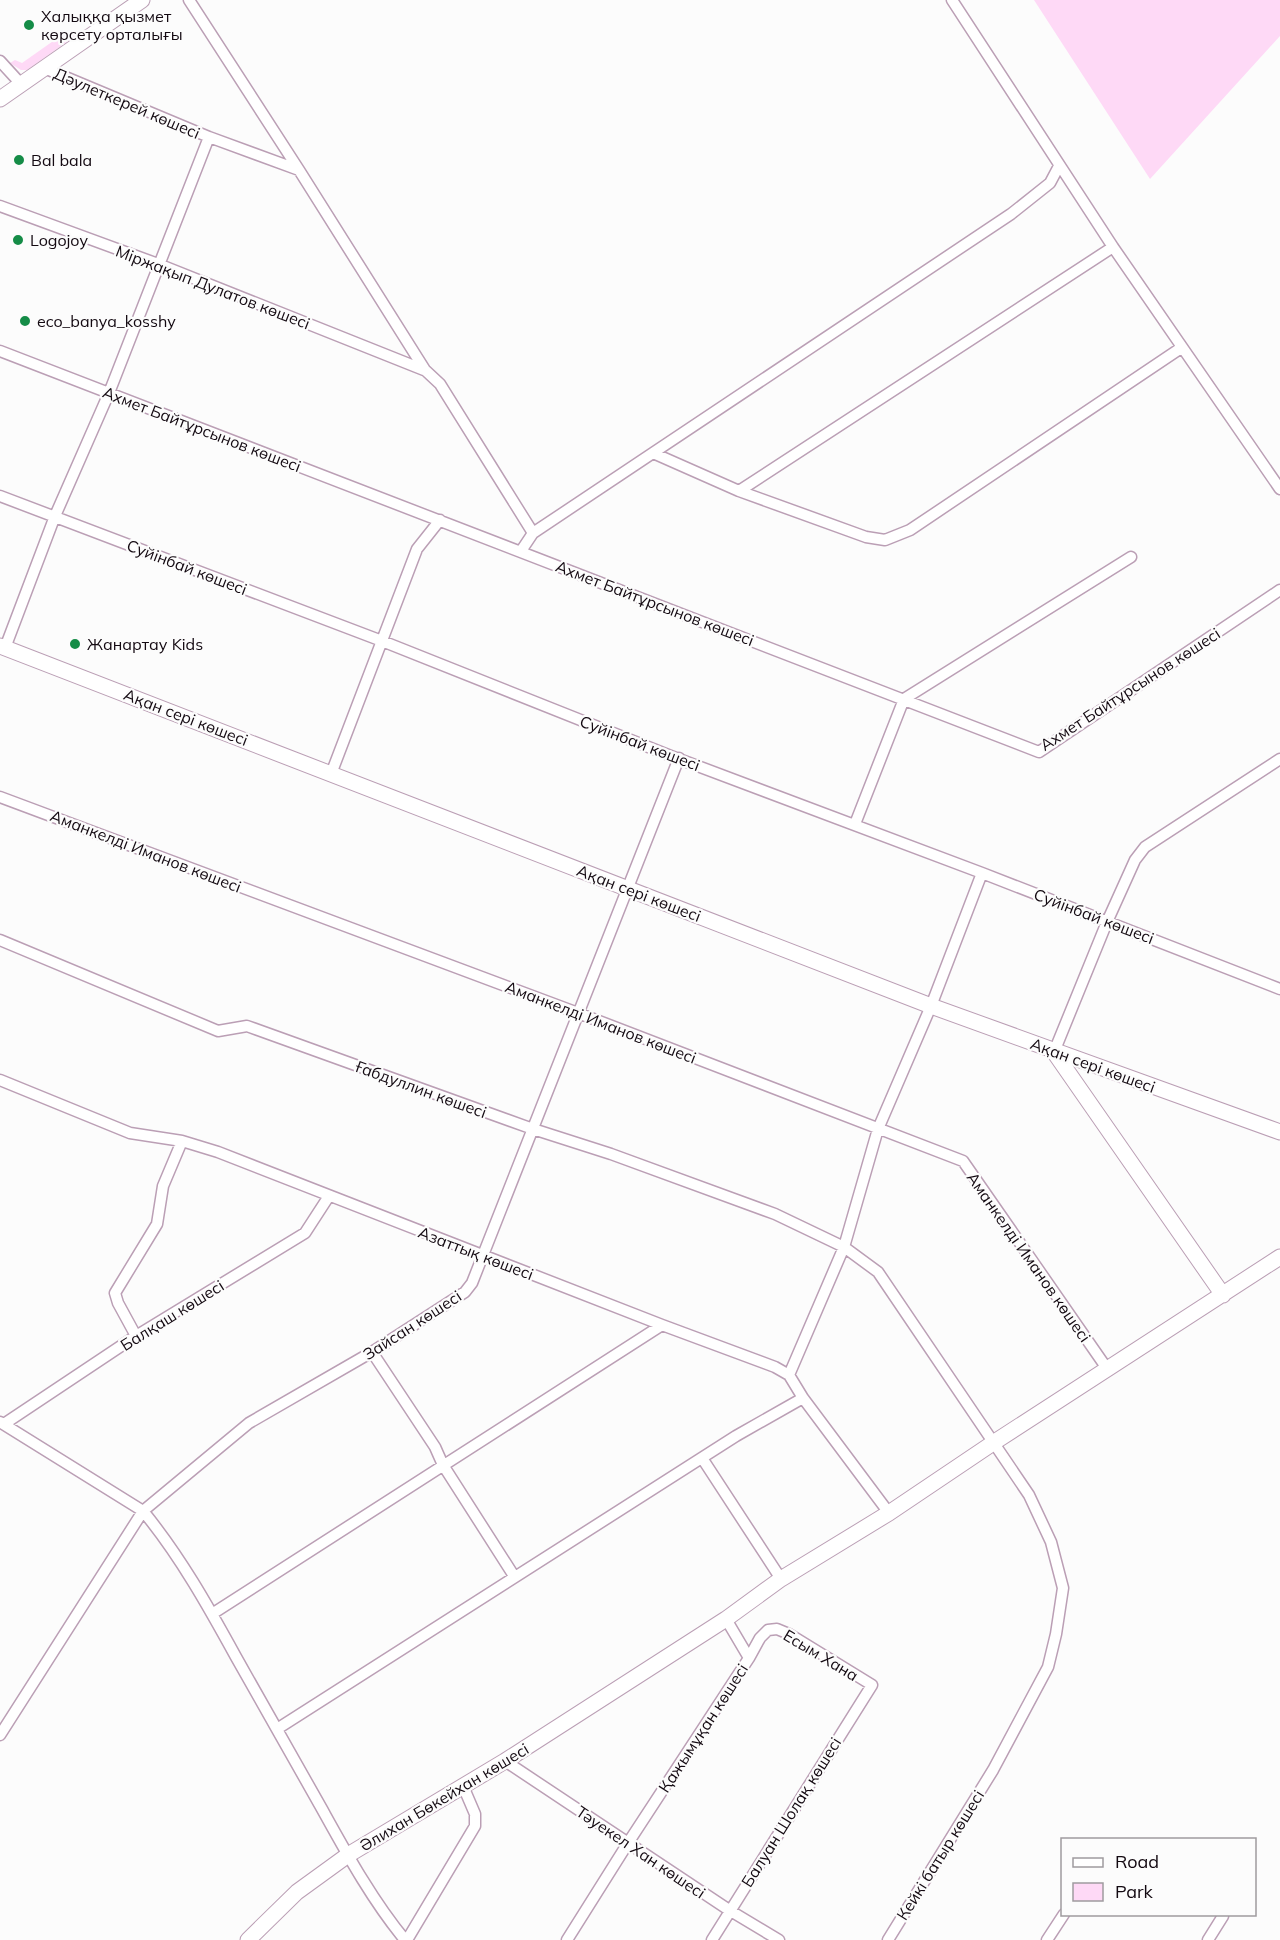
<svg xmlns="http://www.w3.org/2000/svg" width="1280" height="1940" font-family="Mulish,sans-serif">
<style>
.green{fill:#fed9f6}
.lines{fill:none;stroke-linecap:round;stroke-linejoin:round}
.street-casing{stroke:#bb9fb5;stroke-width:13}
.secondary-casing{stroke:#bb9fb5;stroke-width:17}
.street{stroke:#fff;stroke-width:10}
.secondary{stroke:#fff;stroke-width:15}
.poi-dot{fill:#158c47;stroke:#fcfcfc;stroke-width:2}
.labels{text-anchor:middle;dominant-baseline:central;stroke-width:4.5;stroke-linejoin:round;paint-order:stroke}
.poi-label{font-size:16px;fill:#130911;stroke:#fcfcfc;text-anchor:start}
.street-label{font-size:16px;fill:#130911;stroke:#fcfcfc}
</style>
<rect width="100%" height="100%" fill="#fcfcfc"/>
<!-- green -->
<path class="green" d="M1034 0H1280V36L1150 179Z
M66 32 75 36 27 70H21L10 63 15 60 22 63Z"/>
<g class="lines">
<!-- street casing -->
<g class="street-casing">
<path id="street" d="M189 0 299 170 425 370 440 384 533 533 521 551
M952 0 1113 247 1280 489
M0 61 21 84
M44 68 209 137 299 170
M0 206 158 264 424 370
M0 351 1039 752 1280 590
M653 453 739 491 866 537 885 540 910 530 1181 348
M739 491 1113 247
M0 496 382 641 671 756 982 873 1280 989
M533 533 1011 214 1050 183 1059 166
M5 648 55 516 109 393 209 137
M331 774 417 549 440 520
M0 797 578 1013 963 1161 1108 1370
M855 824 904 699 1131 557
M0 940 218 1031 247 1026 533 1129 611 1154 775 1214 844 1247 878 1272 1029 1495 1051 1542 1063 1588 1056 1634 1048 1667 993 1770 888 1940
M1054 1052 1107 922 1135 860 1145 847 1280 759
M0 1080 130 1133 182 1141 218 1152 662 1325 775 1367 789 1375 803 1398 889 1513
M136 1336 118 1303 115 1293 157 1224 163 1186 182 1141
M372 1352 435 1447 443 1465 514 1576
M789 1375 844 1247 878 1129 931 1006 982 873
M0 1422 143 1511C180 1556 208 1606 236 1657 265 1708 293 1758 322 1809 347 1854 372 1900 405 1940
M4 1424 136 1336 305 1233 329 1196
M702 1458 781 1579
M212 1614 662 1325
M277 1729 736 1436 803 1398
M0 1735 143 1511 249 1423 372 1352 465 1292 472 1283 679 758
M505 1761 729 1910 779 1940
M407 1940 475 1826V1814L463 1786
M567 1940 628 1843 749 1658 726 1619
M712 1940 872 1685 789 1634 777 1629 768 1630 760 1638 749 1658
M1047 1940 1064 1914
M1208 1940 1223 1916"/>
</g>
<!-- secondary casing -->
<g class="secondary-casing">
<path id="secondary" d="M0 99 142 0
M0 646 931 1006 1280 1132
M1054 1052 1223 1295
M248 1940 297 1892 348 1855 505 1761 726 1619 781 1579 889 1513 993 1443 1280 1257"/>
</g>
<!-- street -->
<use href="#street" class="street"/>
<!-- secondary -->
<use href="#secondary" class="secondary"/>
</g>
<!-- markers -->
<g class="poi-dot">
<circle cx="29" cy="25" r="6"/>
<circle cx="19" cy="160" r="6"/>
<circle cx="18" cy="240" r="6"/>
<circle cx="25" cy="321" r="6"/>
<circle cx="75" cy="644" r="6"/>
</g>
<g class="labels">
<!-- poi labels -->
<g class="poi-label">
<text x="41" y="16">Халыққа қызмет<tspan x="41" dy="18">көрсету орталығы</tspan></text>
<text x="31" y="160">Bal bala</text>
<text x="30" y="240">Logojoy</text>
<text x="37" y="321">eco_banya_kosshy</text>
<text x="87" y="644">Жанартау Kids</text>
</g>
<!-- street labels -->
<g class="street-label">
<text transform="translate(127 103) rotate(23)">Дәулеткерей көшесі</text>
<text transform="translate(213 287) rotate(21)">Міржақып Дулатов көшесі</text>
<text transform="translate(202 429) rotate(21)">Ахмет Байтұрсынов көшесі</text>
<text transform="translate(187 567) rotate(21)">Суйінбай көшесі</text>
<text transform="translate(655 603) rotate(21)">Ахмет Байтұрсынов көшесі</text>
<text transform="translate(1130 689) rotate(-33)">Ахмет Байтұрсынов көшесі</text>
<text transform="translate(186 717) rotate(21)">Ақан сері көшесі</text>
<text transform="translate(640 743) rotate(21)">Суйінбай көшесі</text>
<text transform="translate(146 851) rotate(21)">Аманкелді Иманов көшесі</text>
<text transform="translate(639 893) rotate(21)">Ақан сері көшесі</text>
<text transform="translate(1094 916) rotate(21)">Суйінбай көшесі</text>
<text transform="translate(601 1022) rotate(21)">Аманкелді Иманов көшесі</text>
<text transform="translate(1093 1065) rotate(20)">Ақан сері көшесі</text>
<text transform="translate(421 1089) rotate(20)">Ғабдуллин көшесі</text>
<text transform="translate(476 1253) rotate(21)">Азаттық көшесі</text>
<text transform="translate(1029 1257) rotate(55)">Аманкелді Иманов көшесі</text>
<text transform="translate(172 1315) rotate(-32)">Балқаш көшесі</text>
<text transform="translate(412 1325) rotate(-33)">Зайсан көшесі</text>
<text transform="translate(821 1655) rotate(31)">Есым Хана</text>
<text transform="translate(703 1728) rotate(-57)">Қажымұқан көшесі</text>
<text transform="translate(444 1797) rotate(-31)">Әлихан Бөкейхан көшесі</text>
<text transform="translate(791 1812) rotate(-58)">Балуан Шолақ көшесі</text>
<text transform="translate(641 1852) rotate(34)">Тәуекел Хан көшесі</text>
<text transform="translate(940 1855) rotate(-58)">Кейкі батыр көшесі</text>
</g>
</g>
<!-- legend -->
<rect x="1061" y="1838" width="195" height="78" fill="#fcfcfc" stroke="#9f9b9e" stroke-width="1.5"/>
<rect x="1073" y="1858" width="30" height="9" fill="#ffffff" stroke="#9f9b9e" stroke-width="1.5"/>
<text x="1115" y="1868" font-size="18" fill="#130911">Road</text>
<rect x="1073" y="1883" width="30" height="18" fill="#fed9f6" stroke="#9f9b9e" stroke-width="1.5"/>
<text x="1115" y="1898" font-size="18" fill="#130911">Park</text>
</svg>
